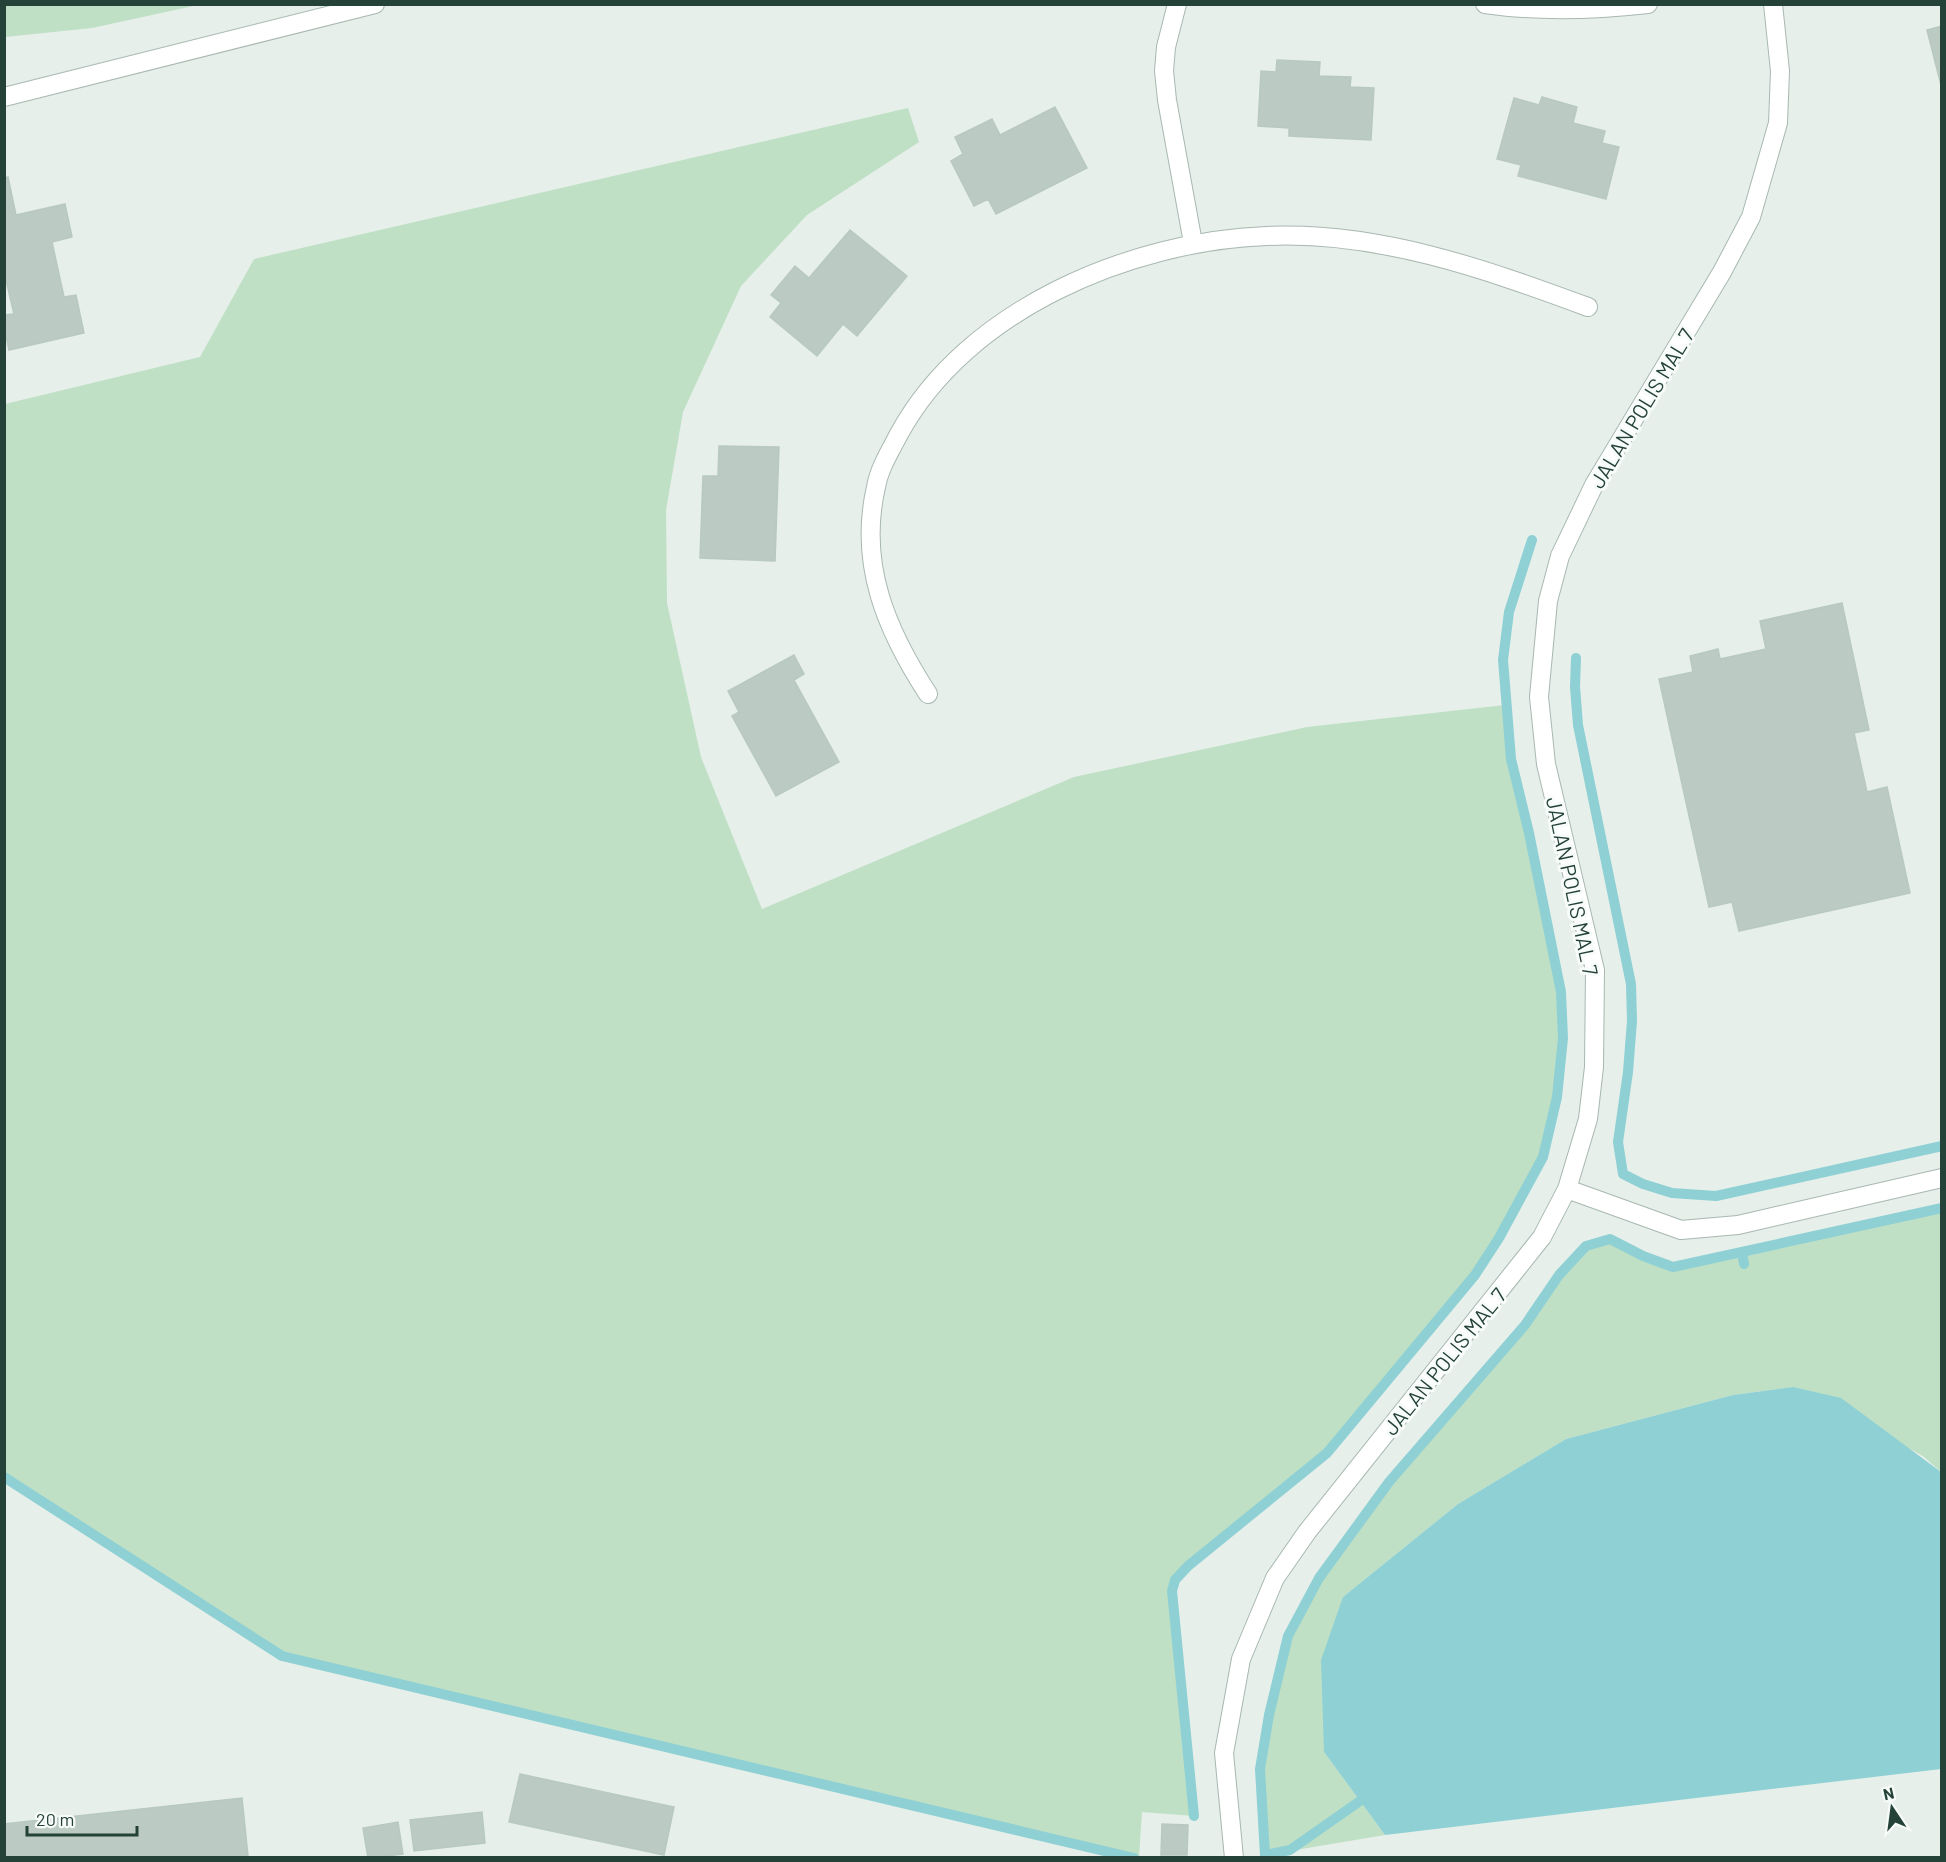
<svg xmlns="http://www.w3.org/2000/svg" width="1946" height="1862" font-family="Barlow,sans-serif">
<style>
.green{fill:#bfe0c5}
.water{fill:#8ed0d4}
.lines{fill:none;stroke-linecap:round;stroke-linejoin:round}
.stream{stroke:#8ed0d4;stroke-width:10}
.building{fill:#bbcac3;stroke:#b8c9c0;stroke-width:1.5}
.minor-casing{stroke:#a8b8b1;stroke-width:20}
.minor{stroke:#fff;stroke-width:18}
.labels{text-anchor:middle;dominant-baseline:central;stroke-width:6;stroke-linejoin:round;paint-order:stroke}
.street-label{font-size:21px;fill:#244237;stroke:#f7fbf9}
</style>
<rect width="100%" height="100%" fill="#e6efea"/>
<!-- green -->
<path class="green" d="M4 5 5 4 198 5 92 28 5 37Z
M908 108 919 142 807 215 741 286 683 412 666 510 667 603 701 757 762 909 1074 777 1307 727 1505 705 1511 759 1529 833 1561 992 1563 1038 1557 1097 1543 1157 1499 1238 1475 1275 1327 1453 1188 1566 1175 1580 1172 1591 1194 1816 1142 1812 1139 1857 282 1656 5 1477V404L200 357 254 259Z
M1941 1208V1472L1923 1456 1793 1387 1733 1395 1566 1439 1458 1504 1343 1597 1324 1752 1385 1835 1265 1855 1260 1769 1269 1715 1288 1636 1319 1578 1389 1482 1525 1325 1559 1275 1586 1246 1610 1239 1643 1256 1673 1267Z"/>
<!-- water -->
<path class="water" d="M1793 1387 1841 1398 1941 1472V1769L1385 1835 1324 1752 1321 1660 1343 1597 1458 1504 1566 1439 1733 1395Z"/>
<g class="lines">
<!-- stream -->
<path class="stream" d="M1576 658 1575 687 1578 725 1631 984 1632 1021 1628 1072 1618 1142 1623 1174 1643 1184 1672 1193 1716 1196 1942 1146
M1742 1252 1744 1264
M4 1477 282 1656 1134 1858
M1360 1801 1290 1850 1265 1855 1260 1769 1269 1715 1288 1636 1319 1578 1389 1482 1525 1325 1559 1275 1586 1246 1610 1239 1643 1256 1673 1267 1942 1208
M1194 1816 1172 1591 1175 1580 1188 1566 1327 1453 1475 1275 1499 1238 1543 1157 1557 1097 1563 1038 1561 992 1529 833 1511 759 1503 660 1509 612 1532 540"/>
</g>
<!-- building -->
<path class="building" d="M1942 26V89L1927 30Z
M1277 60 1320 62 1319 76 1351 77 1350 87 1374 88 1371 140 1289 136V128L1258 126 1261 71 1276 72Z
M1542 97 1577 107 1573 123 1605 131 1602 143 1619 147 1606 199 1518 176 1521 165 1497 159 1514 98 1539 105Z
M1055 107 1087 168 996 214 988 199 974 206 951 161 963 154 955 137 992 119 1000 135Z
M8 177 16 215 65 204 72 237 52 242 64 297 76 295 84 333 9 350 4 328V315L14 314 4 272V178Z
M850 230 907 276 857 336 843 324 817 356 770 317 781 303 771 295 795 266 809 278Z
M719 446 779 447 775 561 700 558 703 476H718Z
M1842 603 1869 730 1854 733 1867 792 1887 787 1910 893 1739 931 1732 902 1709 907 1659 679 1693 672 1690 656 1718 649 1720 659 1766 649 1760 621Z
M794 655 804 674 794 680 839 762 776 796 732 716 739 712 728 691Z
M520 1774 674 1807 664 1855 509 1822Z
M242 1798 248 1856 4 1858V1824Z
M482 1812 485 1843 414 1851 410 1820Z
M398 1822 403 1854 368 1858 363 1828Z
M1162 1824 1188 1825 1187 1855H1161Z"/>
<g class="lines">
<!-- minor casing -->
<g class="minor-casing">
<path id="minor" d="M1177 4 1166 47 1164 71 1167 100 1193 243
M1485 4C1539 12 1594 10 1648 4
M4 97 375 4
M928 694C887 631 858 565 876 487 879 469 890 451 899 434 967 309 1131 241 1267 236 1378 231 1485 269 1588 307
M1567 1189 1681 1230 1738 1225 1942 1178
M1234 1858 1224 1753 1241 1659 1275 1578 1307 1532 1542 1237 1567 1189 1588 1119 1594 1067 1595 970 1546 764 1539 697 1548 601 1560 556 1594 485 1722 272 1751 217 1778 123 1780 71 1773 4"/>
</g>
<!-- minor -->
<use href="#minor" class="minor"/>
</g>
<g class="labels">
<!-- street labels -->
<g class="street-label">
<text transform="translate(1641 408) rotate(-59)">JALAN POLIS MAL 7</text>
<text transform="translate(1573 886) rotate(78)">JALAN POLIS MAL 7</text>
<text transform="translate(1444 1361) rotate(-51)">JALAN POLIS MAL 7</text>
</g>
</g>
<!-- border -->
<rect width="1946" height="1862" fill="none" stroke="#244237" stroke-width="12"/>
<!-- north arrow -->
<g transform="translate(1892 1808) rotate(347)" stroke="#f7fbf9" stroke-width="4.5" paint-order="stroke">
<path d="M0-4.5L10 22L0 15L-10 22Z" fill="#244237"/>
<text y="-9" font-size="16" font-weight="bold" text-anchor="middle" fill="#244237">N</text>
</g>
<!-- scale -->
<path d="M27 1826v9h110v-9" fill="none" stroke="#244237" stroke-width="3"/>
<text x="36" y="1826" font-size="18" fill="#244237" stroke="#f7fbf9" stroke-width="4.5" paint-order="stroke">20 m</text>
</svg>
